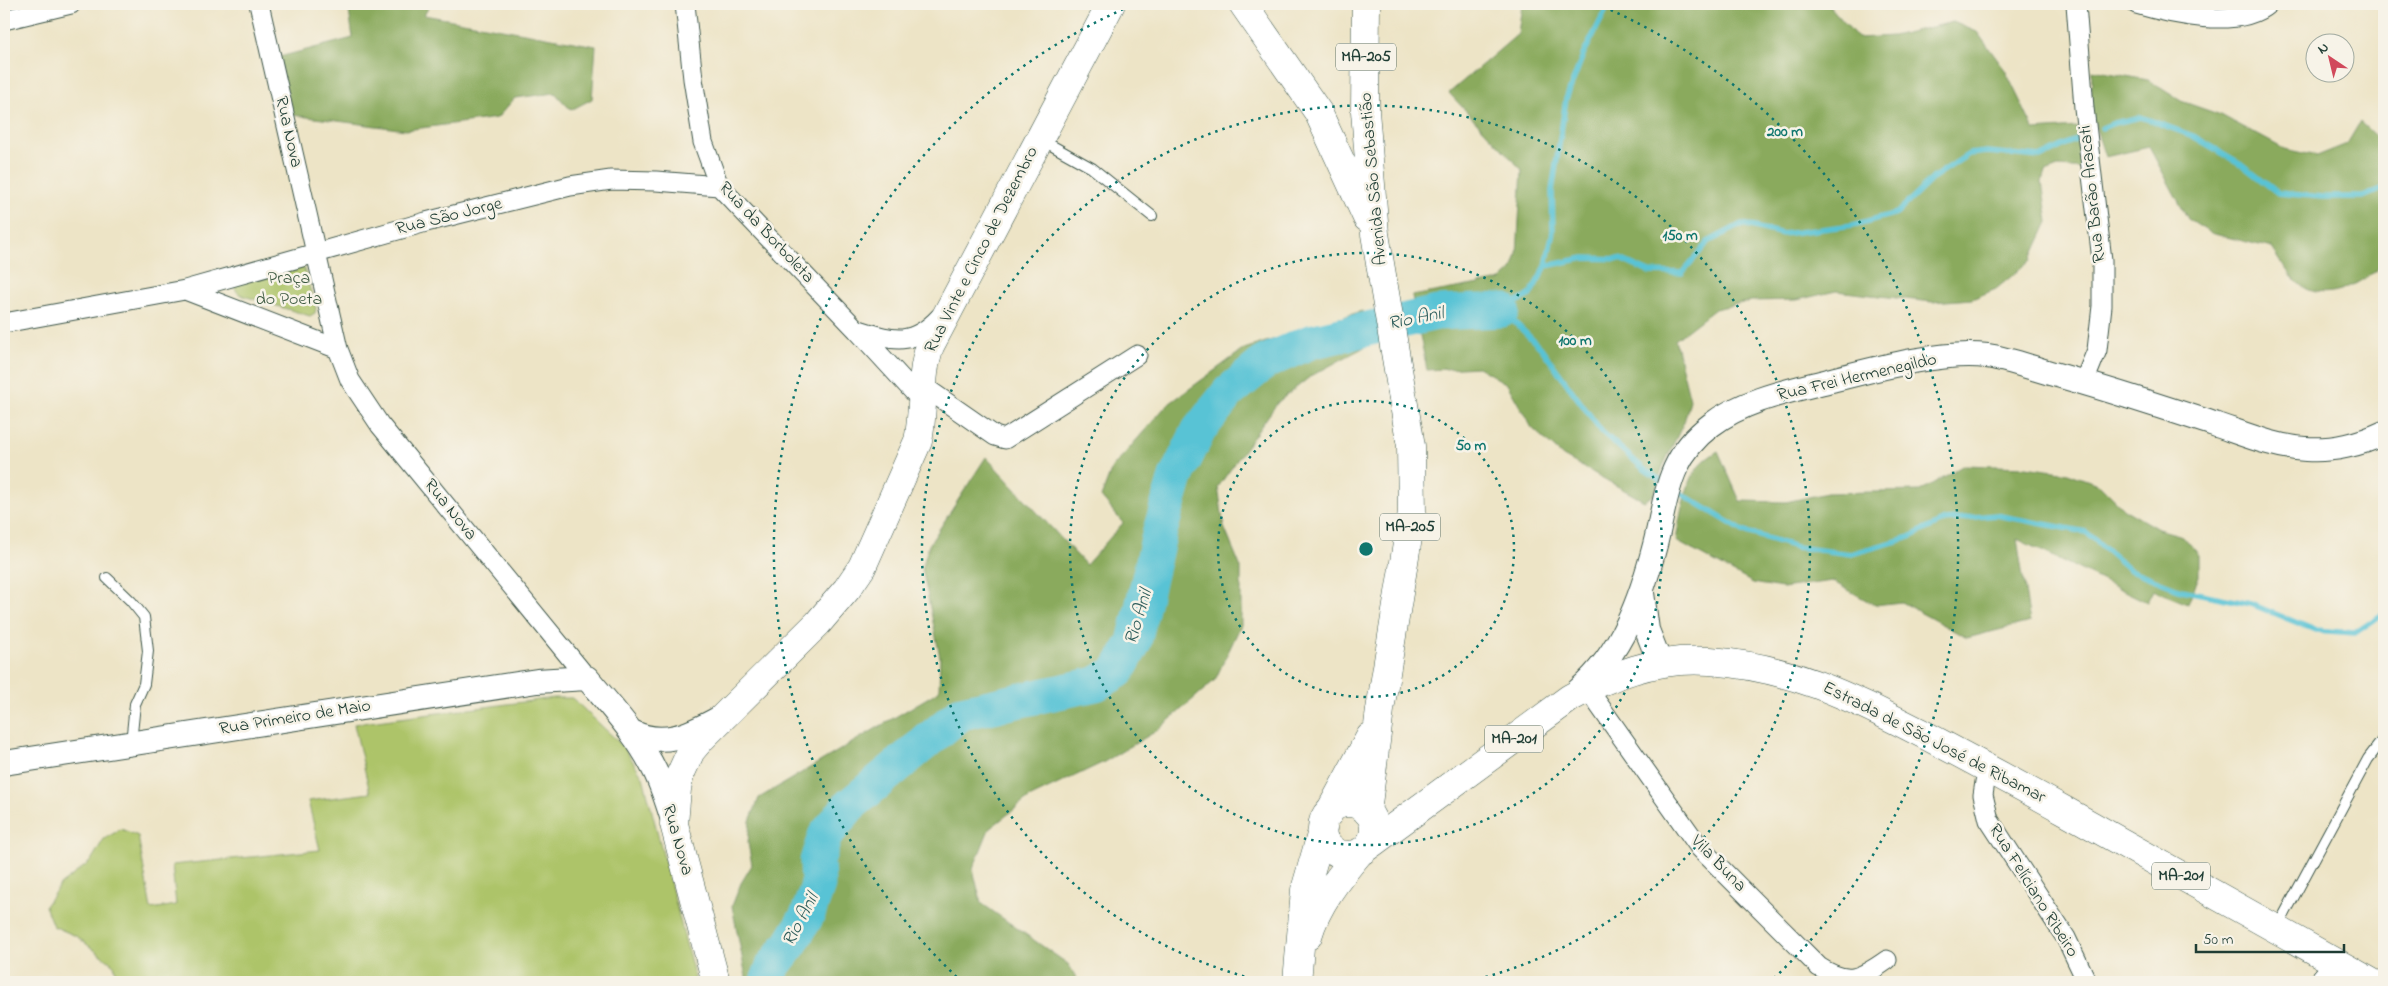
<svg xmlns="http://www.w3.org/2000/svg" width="2388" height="986" font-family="'Indie Flower',sans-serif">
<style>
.green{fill:#adc469;stroke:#66804e}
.forest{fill:#8aaa5d;stroke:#547448}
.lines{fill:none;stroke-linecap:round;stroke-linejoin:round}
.stream{stroke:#59c3d5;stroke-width:5.5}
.river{stroke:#59c3d5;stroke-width:35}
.service-casing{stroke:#3e564a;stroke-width:12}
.minor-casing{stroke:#3e564a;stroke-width:21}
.tertiary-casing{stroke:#3e564a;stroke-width:26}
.secondary-casing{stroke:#3e564a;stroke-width:29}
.primary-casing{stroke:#3e564a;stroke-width:29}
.service{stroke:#fff;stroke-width:10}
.minor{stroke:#fff;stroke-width:19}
.tertiary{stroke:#fff;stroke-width:24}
.secondary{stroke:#fff;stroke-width:28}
.primary{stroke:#fff;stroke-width:28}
.ring{fill:none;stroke:#0f766e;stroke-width:2.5;stroke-dasharray:2.5 5}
.labels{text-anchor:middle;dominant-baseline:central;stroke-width:5;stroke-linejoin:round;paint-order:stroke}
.shield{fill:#f7f3e8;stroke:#60746a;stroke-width:1}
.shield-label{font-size:16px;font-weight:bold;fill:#1f3d34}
.street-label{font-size:18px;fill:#1f3d34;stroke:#f7f3e8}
.park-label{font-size:18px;fill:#3b583f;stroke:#f7f3e8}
.water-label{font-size:19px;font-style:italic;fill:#2e5e5c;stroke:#f7f3e8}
.centre{fill:#0f766e;stroke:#f7f3e8;stroke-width:2.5}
.ring-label{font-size:15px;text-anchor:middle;font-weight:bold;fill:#0f766e;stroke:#f7f3e8;stroke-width:5;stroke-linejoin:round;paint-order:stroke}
</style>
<rect width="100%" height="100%" fill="#f7f3e8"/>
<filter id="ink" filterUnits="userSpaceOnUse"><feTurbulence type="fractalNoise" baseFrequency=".02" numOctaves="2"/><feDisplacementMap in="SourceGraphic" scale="10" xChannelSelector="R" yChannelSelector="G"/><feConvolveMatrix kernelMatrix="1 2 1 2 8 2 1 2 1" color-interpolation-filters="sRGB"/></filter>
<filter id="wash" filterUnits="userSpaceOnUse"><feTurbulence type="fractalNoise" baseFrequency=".0096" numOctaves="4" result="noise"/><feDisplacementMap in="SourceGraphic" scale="20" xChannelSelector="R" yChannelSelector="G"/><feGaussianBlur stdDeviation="1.12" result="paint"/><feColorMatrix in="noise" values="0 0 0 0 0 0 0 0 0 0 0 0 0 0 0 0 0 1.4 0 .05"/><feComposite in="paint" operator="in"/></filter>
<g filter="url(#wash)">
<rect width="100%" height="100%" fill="#ede4c6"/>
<!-- green -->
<path class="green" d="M303 266 316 308 315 313 310 316 244 296 238 293 233 285Z
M554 698H572L623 746 643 777 696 982H115L117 977 114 965 76 936 53 926 45 906 60 885 90 862 104 839 121 829 138 836 151 909 176 905 172 865 320 850 308 801 370 793 354 724Z"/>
<!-- forest -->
<path class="forest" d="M348 4H431L424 15 596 46 592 99 571 110 555 93 515 98 497 118 406 130 292 115 279 57 353 38Z
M1522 4H1828L1858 38 1893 36 1953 22 1977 32 2005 70 2034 130 2077 127 2085 169 2058 167 2045 172 2042 182 2048 222 2030 261 1996 289 1972 299 1932 302 1836 291 1797 300 1751 301 1715 309 1675 340 1690 400 1684 422 1663 466 1654 495 1644 501 1563 456 1532 428 1507 384 1478 367 1427 370 1412 296 1501 280 1512 270 1517 254 1522 170 1449 93 1518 34Z
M2092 70 2148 80 2181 101 2221 115 2284 149 2317 156 2347 144 2360 122 2384 144V263C2362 284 2321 308 2295 280 2286 271 2279 258 2272 248L2210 233 2188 219 2149 147 2105 157 2091 113Z
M1362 311 1370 344 1311 376 1278 402 1218 487 1224 527 1241 568V625L1215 680 1158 730 1104 762 1029 798 989 829 973 869 981 903 1068 964 1079 982H747L732 906 741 883 752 865 748 843 750 821 759 798 939 691 940 657 922 568 929 545 986 457 1086 565 1123 523 1101 497 1112 468 1166 406 1244 349Z
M1718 451 1740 501 1786 502 1827 493 1920 491 1964 465 2025 467 2068 473 2100 485 2124 509 2158 529 2183 536 2199 555V576L2188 604 2153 590 2147 602 2017 539 2030 622 1967 638 1901 602 1875 605 1832 581 1782 588 1753 583 1676 541C1680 516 1684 486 1699 466 1704 460 1712 455 1718 451Z"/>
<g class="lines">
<!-- stream -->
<path class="stream" d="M1609 4 1583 55 1566 99 1552 191 1553 231 1546 266 1530 295 1502 310 1541 348 1602 432 1644 469 1665 483
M2102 128 2114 123 2141 117 2193 136 2241 164 2278 193 2323 197H2363L2384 188
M1546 266 1584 258 1620 259 1649 272 1682 273 1708 242 1742 224 1783 234 1853 225 1897 213 1934 177 1969 154 1987 152 2040 157 2079 138
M1674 489 1743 531 1796 547 1851 554 1907 538 1945 520 1996 515 2086 532 2130 570 2181 590 2251 604 2315 630 2355 633 2384 613"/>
<!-- river -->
<path class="river" d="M767 982 773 966 791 943 808 914 818 885 817 861 825 836 849 806 961 713 1096 684 1118 671 1134 642 1160 531 1176 477 1199 430 1229 392 1265 362 1310 342 1437 313 1502 310"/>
</g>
</g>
<g filter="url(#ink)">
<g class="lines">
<!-- service casing -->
<g class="service-casing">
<path id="service" d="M1040 139 1092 168 1152 216
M107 578 131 601 144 617 148 651 144 684 135 704 131 743
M2277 928 2368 759 2384 738"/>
</g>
<!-- minor casing -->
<g class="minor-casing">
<path id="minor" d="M259 4 338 349 350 380 380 425 587 678
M685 4 693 79 703 142 719 186 857 330 923 402
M2076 4 2084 108 2102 260V306L2097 350 2084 382
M2136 4C2170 14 2238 30 2268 4
M4 20 71 4
M185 290 338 349
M4 323 185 290 426 222 570 186 611 180 656 181 719 186
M859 330C894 341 912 347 940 317
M923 386 995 436 1005 439 1137 355
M1587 688 1700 848 1819 967C1848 986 1860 979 1887 960
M1991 770 1985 782 1983 795 1989 820 2066 938 2087 982
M2318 982 2335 962"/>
</g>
<!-- tertiary casing -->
<g class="tertiary-casing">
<path id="tertiary" d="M1642 593 1647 630 1660 663
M1579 690C1622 653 1641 599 1655 545 1667 497 1667 458 1711 425 1743 400 1789 391 1828 381 1871 370 1943 350 1987 356 2008 359 2029 367 2050 373 2105 388 2159 406 2214 424 2244 434 2274 447 2306 449 2332 451 2361 444 2384 433
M632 732C662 747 688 735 716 720
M4 763 537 681 587 678C612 708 639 737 656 773 663 788 668 804 673 820"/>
</g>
<!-- secondary casing -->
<g class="secondary-casing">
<path id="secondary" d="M716 982 674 824 677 789 680 775 691 751 702 738 818 623 847 589 862 567 918 441C925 409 919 377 930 346L1111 4"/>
</g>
<!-- primary casing -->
<g class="primary-casing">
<path id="primary" d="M1243 4 1318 112 1367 218
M1366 4 1365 111 1375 234 1411 446 1412 513 1380 710 1367 812
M1322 829a26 26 0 1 1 52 0a26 26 0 1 1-52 0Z
M1329 813 1370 737
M1367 847 1570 698C1613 673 1660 657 1710 661 1793 667 1850 697 1923 734 1970 759 2017 784 2064 810 2166 867 2268 925 2371 982
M1308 936C1317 904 1339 877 1360 852
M1297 982 1305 890 1323 828"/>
</g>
<!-- service -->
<use href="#service" class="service"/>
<!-- minor -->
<use href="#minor" class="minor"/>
<!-- tertiary -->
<use href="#tertiary" class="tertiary"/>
<!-- secondary -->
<use href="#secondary" class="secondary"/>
<!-- primary -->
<use href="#primary" class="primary"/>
</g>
</g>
<!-- distance rings -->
<g class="ring">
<circle cx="1366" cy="549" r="148"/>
<circle cx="1366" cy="549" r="296"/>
<path d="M1266 982A444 444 0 1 1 1466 982"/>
<path d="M962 982A592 592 0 0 1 1135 4M1597 4A592 592 0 0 1 1770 982"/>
</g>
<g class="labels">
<!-- shield labels -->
<g class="shield">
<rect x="1336" y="43.5" width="60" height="27" rx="4"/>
<rect x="1380" y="513.5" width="60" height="27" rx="4"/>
<rect x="1485" y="725.5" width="58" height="27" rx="4"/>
<rect x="2152" y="862.5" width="58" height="27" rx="4"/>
</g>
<g class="shield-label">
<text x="1366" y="57">MA-205</text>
<text x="1410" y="527">MA-205</text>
<text x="1514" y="739">MA-201</text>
<text x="2181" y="876">MA-201</text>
</g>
<!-- street labels -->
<g class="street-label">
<text transform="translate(288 132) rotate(77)">Rua Nova</text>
<text transform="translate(1374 179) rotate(-95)">Avenida São Sebastião</text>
<text transform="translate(2093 194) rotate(-96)">Rua Barão Aracati</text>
<text transform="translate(449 217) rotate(-14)">Rua São Jorge</text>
<text transform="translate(766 233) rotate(47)">Rua da Borboleta</text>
<text transform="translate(982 250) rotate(-63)">Rua Vinte e Cinco de Dezembro</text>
<text transform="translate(1857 378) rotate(-13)">Rua Frei Hermenegildo</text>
<text transform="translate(450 510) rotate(51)">Rua Nova</text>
<text transform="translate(295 718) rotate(-9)">Rua Primeiro de Maio</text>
<text transform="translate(1934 743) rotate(27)">Estrada de São José de Ribamar</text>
<text transform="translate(677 840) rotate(74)">Rua Nova</text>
<text transform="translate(1718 864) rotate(46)">Vila Buna</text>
<text transform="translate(2033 891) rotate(58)">Rua Felíciano Ribeiro</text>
</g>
<!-- park labels -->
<g class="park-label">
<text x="289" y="279">Praça<tspan x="289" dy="21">do Poeta</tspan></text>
</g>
<!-- water labels -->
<g class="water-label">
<text transform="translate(1416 319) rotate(-11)">Rio Anil</text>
<text transform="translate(1139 617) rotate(-73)">Rio Anil</text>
<text transform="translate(801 920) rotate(-62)">Rio Anil</text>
</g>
</g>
<circle cx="1366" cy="549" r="8" class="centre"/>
<g class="ring-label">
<text x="1785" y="136">200 m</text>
<text x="1680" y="240">150 m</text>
<text x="1575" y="345">100 m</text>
<text x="1471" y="450">50 m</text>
</g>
<!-- margin -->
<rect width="2388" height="986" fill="none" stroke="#f7f3e8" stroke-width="20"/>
<!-- north arrow -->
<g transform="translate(2330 58) rotate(325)"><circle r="24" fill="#f7f3e8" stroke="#a1aaa0"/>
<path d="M0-4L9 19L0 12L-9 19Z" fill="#d1495b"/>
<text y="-8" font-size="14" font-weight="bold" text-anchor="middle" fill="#1f3d34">N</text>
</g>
<!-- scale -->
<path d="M2196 944v8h148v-8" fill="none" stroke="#1f3d34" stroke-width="2.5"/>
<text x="2203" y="944" font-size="15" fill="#1f3d34" stroke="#f7f3e8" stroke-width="4" paint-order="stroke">50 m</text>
</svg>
